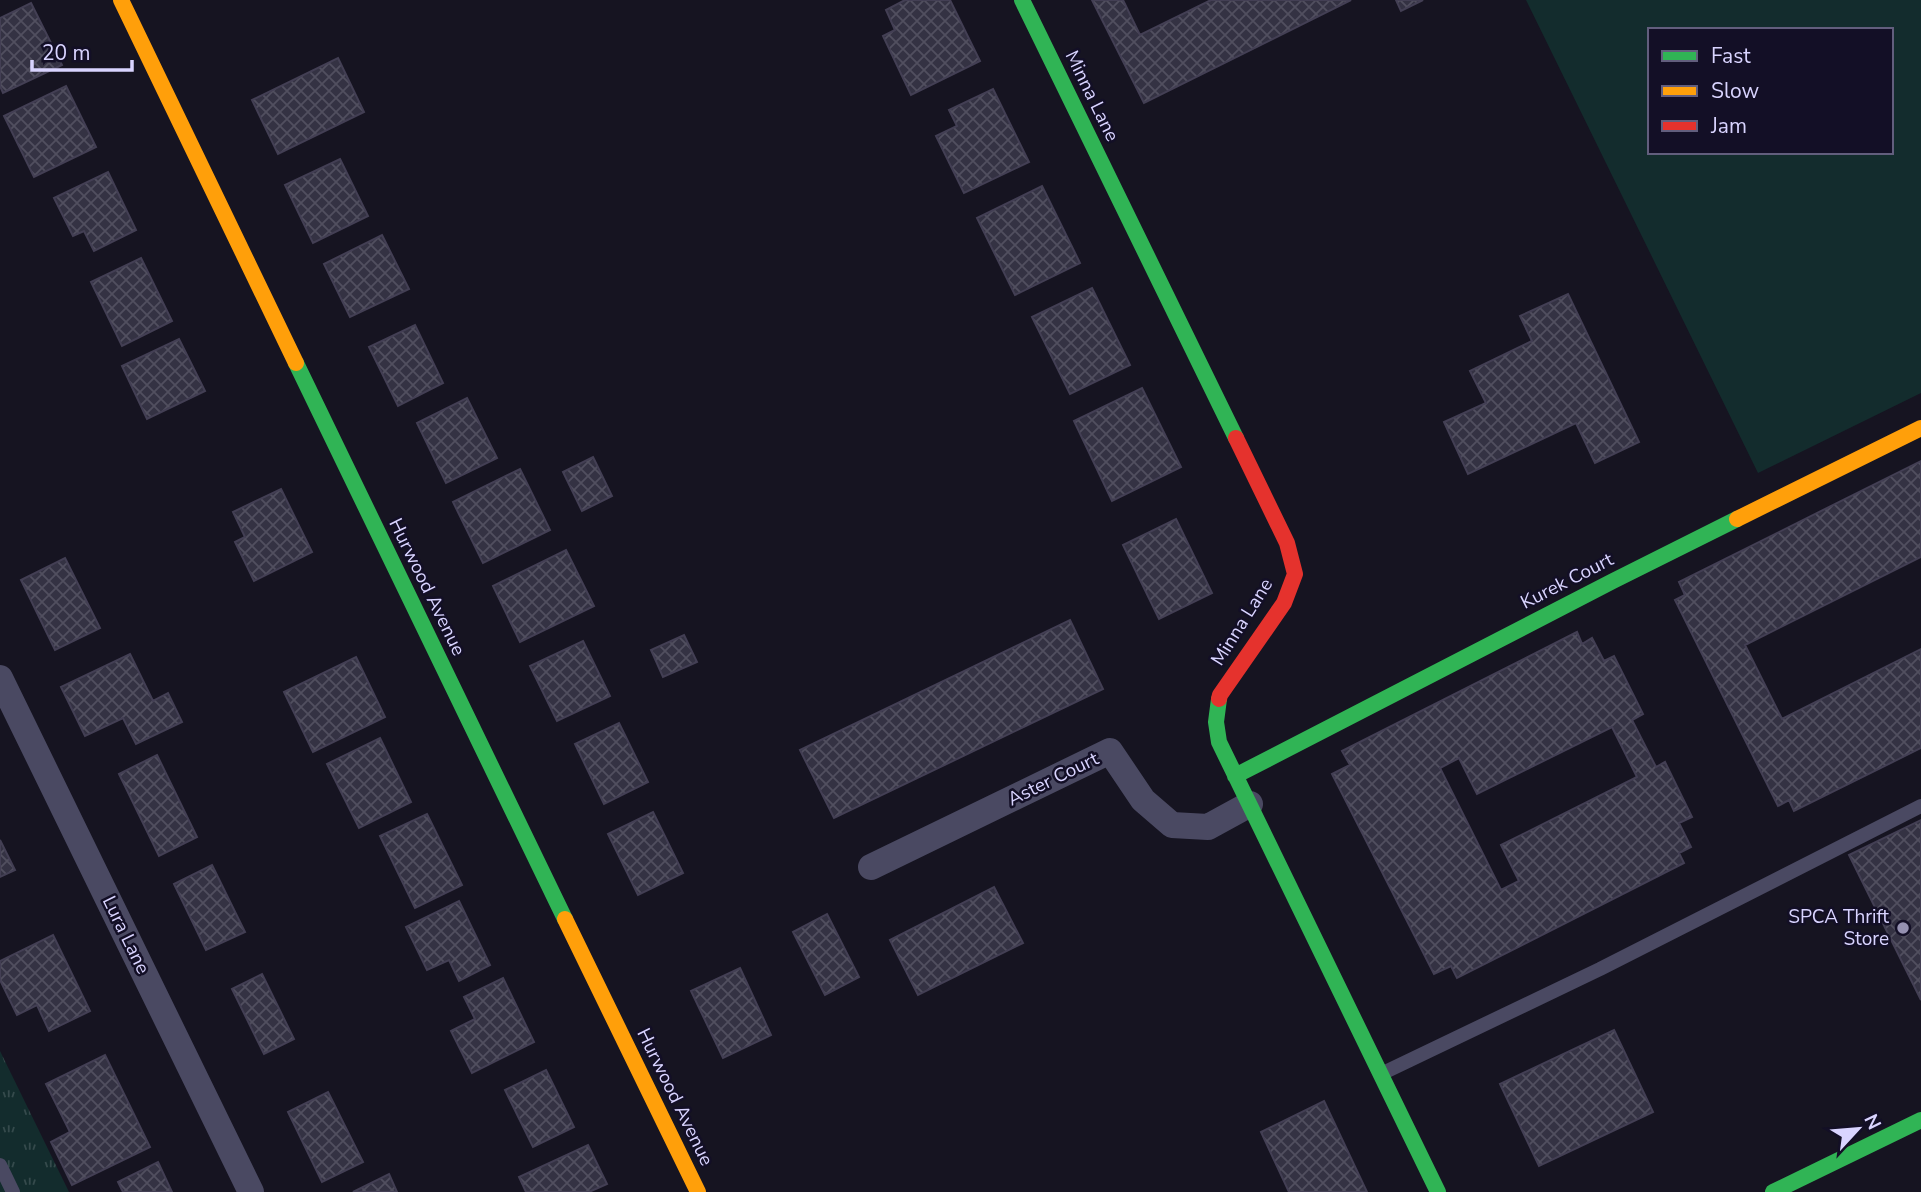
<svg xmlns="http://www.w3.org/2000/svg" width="1921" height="1192" font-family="'Nunito Sans',sans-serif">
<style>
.grass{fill:#132c2d;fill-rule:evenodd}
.park{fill:url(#park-tufts)}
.building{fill:url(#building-cross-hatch);stroke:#433f54;stroke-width:2;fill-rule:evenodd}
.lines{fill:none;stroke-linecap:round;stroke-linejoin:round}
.lane{stroke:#4a4962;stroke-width:14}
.street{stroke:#4a4962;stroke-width:26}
.fast{stroke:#30b455;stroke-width:16}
.slow{stroke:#ff9f0a;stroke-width:16}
.jam{stroke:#e5322d;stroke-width:16}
.poi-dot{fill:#9591b1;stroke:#130f26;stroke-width:2.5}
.labels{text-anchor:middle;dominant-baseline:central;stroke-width:5;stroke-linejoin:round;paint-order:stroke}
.street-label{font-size:19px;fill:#d9d4ff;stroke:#130f26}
.poi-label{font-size:19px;fill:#d9d4ff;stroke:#130f26;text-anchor:end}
</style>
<defs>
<pattern id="park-tufts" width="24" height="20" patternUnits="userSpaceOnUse" patternTransform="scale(1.75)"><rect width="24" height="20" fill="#132c2d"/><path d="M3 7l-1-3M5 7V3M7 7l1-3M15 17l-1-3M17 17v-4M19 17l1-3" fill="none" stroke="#354a4c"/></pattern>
<pattern id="building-cross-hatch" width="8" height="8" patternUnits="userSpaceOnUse" patternTransform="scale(1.75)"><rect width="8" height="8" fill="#343243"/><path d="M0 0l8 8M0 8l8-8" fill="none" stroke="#514f5f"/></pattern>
</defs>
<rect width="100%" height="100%" fill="#161421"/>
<!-- grass -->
<path class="grass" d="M1526 0H1921V393L1758 473ZM1650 30H1891V152H1650Z"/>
<!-- park -->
<path class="park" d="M0 1051 69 1192H0Z"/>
<!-- building -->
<path class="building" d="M905 0H950L980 61 911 95 883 36 895 30 886 10Z
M1092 0H1123L1140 35 1211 0H1351L1144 103Z
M1396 0H1423L1401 11Z
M31 3 62 65 3 93 0 86V18Z
M338 58 364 112 278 154 252 100Z
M66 86 96 147 34 177 4 116Z
M993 89 1029 162 964 193 936 136 957 126 949 110Z
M340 159 368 216 313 243 285 185Z
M108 172 136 230 94 251 84 231 73 236 54 198Z
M1042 186 1080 263 1015 295 977 218Z
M382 235 409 289 350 317 324 264Z
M141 258 172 321 122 346 91 282Z
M1092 288 1130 365 1070 394 1032 317Z
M1568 294 1639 442 1595 463 1576 423 1468 474 1444 422 1486 403 1470 371 1532 341 1520 316Z
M415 325 443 383 398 406 369 347Z
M179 339 205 391 147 419 122 366Z
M1142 388 1181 467 1112 501 1074 421Z
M467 398 497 458 446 483 417 423Z
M593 457 612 496 582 511 563 472Z
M1921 461V557L1745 645 1782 719 1921 649V748L1794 811 1789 800 1778 806 1675 600 1685 595 1679 582Z
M520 469 550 530 483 563 453 502Z
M281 489 312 552 254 581 235 542 245 537 233 512Z
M1176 519 1212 593 1159 619 1123 545Z
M566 550 594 606 520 642 493 586Z
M65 558 100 628 55 650 21 580Z
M1070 620 1103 689 834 818 800 750Z
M1577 632 1582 644 1592 638 1604 661 1614 656 1643 714 1632 720 1656 767 1665 762 1692 817 1679 823 1691 847 1679 853 1684 863 1457 978 1451 966 1434 974 1332 774 1350 765 1342 751ZM1612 727 1637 777 1501 845 1519 881 1501 890 1440 768 1459 758 1477 794Z
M684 635 697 662 663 677 651 650Z
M583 641 610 696 557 721 530 666Z
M130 654 153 701 168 693 182 722 136 744 123 718 85 736 61 687Z
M356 657 385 717 313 752 284 692Z
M619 723 648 782 604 804 575 744Z
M380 738 411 802 359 828 327 764Z
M157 755 197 837 159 856 119 774Z
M653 812 683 873 638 895 608 834Z
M427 814 462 885 415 908 380 836Z
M1921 820V1000L1849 855Z
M0 840 15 870 0 877Z
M212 865 245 932 206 950 174 884Z
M994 887 1023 943 918 995 890 940Z
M459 901 490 965 459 981 449 960 427 970 406 927Z
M827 914 859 977 825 995 793 932Z
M53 935 90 1011 49 1031 37 1005 17 1015 0 980V961Z
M740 968 771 1035 723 1058 691 991Z
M262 974 294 1039 264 1054 232 989Z
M503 978 534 1042 472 1073 451 1031 475 1019 464 997Z
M1614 1030 1653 1112 1539 1166 1500 1084Z
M105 1055 150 1147 72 1185 51 1142 70 1132 46 1084Z
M546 1070 574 1127 533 1147 505 1090Z
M328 1092 363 1162 322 1182 288 1112Z
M1324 1101 1367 1192H1289L1261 1132Z
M588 1145 607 1184 589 1192H526L519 1177Z
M158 1162 172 1192H123L118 1182Z
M389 1174 397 1192H353Z"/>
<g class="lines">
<!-- lane -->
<path class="lane" d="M1383 1073 1600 969 1921 806
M0 1165 13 1192"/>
<!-- street -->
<path class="street" d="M0 678 251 1192
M871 867 1110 751 1143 800 1172 825 1208 827 1250 804"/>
<!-- fast -->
<path class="fast" d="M1022 0 1236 438
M296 363 565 919
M1219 699 1216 722 1219 742 1438 1192
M1235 776 1613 581 1737 519
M1773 1192 1921 1120"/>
<!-- slow -->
<path class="slow" d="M121 0 296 363
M1737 519 1921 428
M565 919 698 1192"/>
<!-- jam -->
<path class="jam" d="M1219 699 1220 695 1284 603 1295 574 1287 543 1236 438"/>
</g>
<!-- markers -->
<circle class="poi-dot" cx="1903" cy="928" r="7"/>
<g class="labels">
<!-- street labels -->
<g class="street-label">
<text transform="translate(1092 96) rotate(64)">Minna Lane</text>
<text transform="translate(1567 581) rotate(-27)">Kurek Court</text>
<text transform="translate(427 587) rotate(64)">Hurwood Avenue</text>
<text transform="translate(1242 622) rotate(-58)">Minna Lane</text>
<text transform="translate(1053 779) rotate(-26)">Aster Court</text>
<text transform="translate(126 935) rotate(64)">Lura Lane</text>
<text transform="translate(675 1097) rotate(64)">Hurwood Avenue</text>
</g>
<!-- poi labels -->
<g class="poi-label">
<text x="1889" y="917">SPCA Thrift<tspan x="1889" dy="22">Store</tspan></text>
</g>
</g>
<!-- legend -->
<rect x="1648" y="28" width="245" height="126" fill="#130f26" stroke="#625e7d" stroke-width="2"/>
<rect x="1662" y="51" width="35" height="10" fill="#30b455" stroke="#625e7d" stroke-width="2"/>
<text x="1711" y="63" font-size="21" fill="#d9d4ff">Fast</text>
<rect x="1662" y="86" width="35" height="10" fill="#ff9f0a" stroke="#625e7d" stroke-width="2"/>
<text x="1711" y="98" font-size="21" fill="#d9d4ff">Slow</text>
<rect x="1662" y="121" width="35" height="10" fill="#e5322d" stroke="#625e7d" stroke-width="2"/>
<text x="1711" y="133" font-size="21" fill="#d9d4ff">Jam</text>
<!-- north arrow -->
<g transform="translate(1858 1129) rotate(64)" stroke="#130f26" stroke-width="5" paint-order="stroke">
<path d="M0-5L12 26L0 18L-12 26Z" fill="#d9d4ff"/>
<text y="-10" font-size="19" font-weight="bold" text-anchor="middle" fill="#d9d4ff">N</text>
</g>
<!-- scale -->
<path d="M32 60v10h100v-10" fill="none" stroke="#d9d4ff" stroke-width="3.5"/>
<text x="42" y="60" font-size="21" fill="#d9d4ff" stroke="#130f26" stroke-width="5" paint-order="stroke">20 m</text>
</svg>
